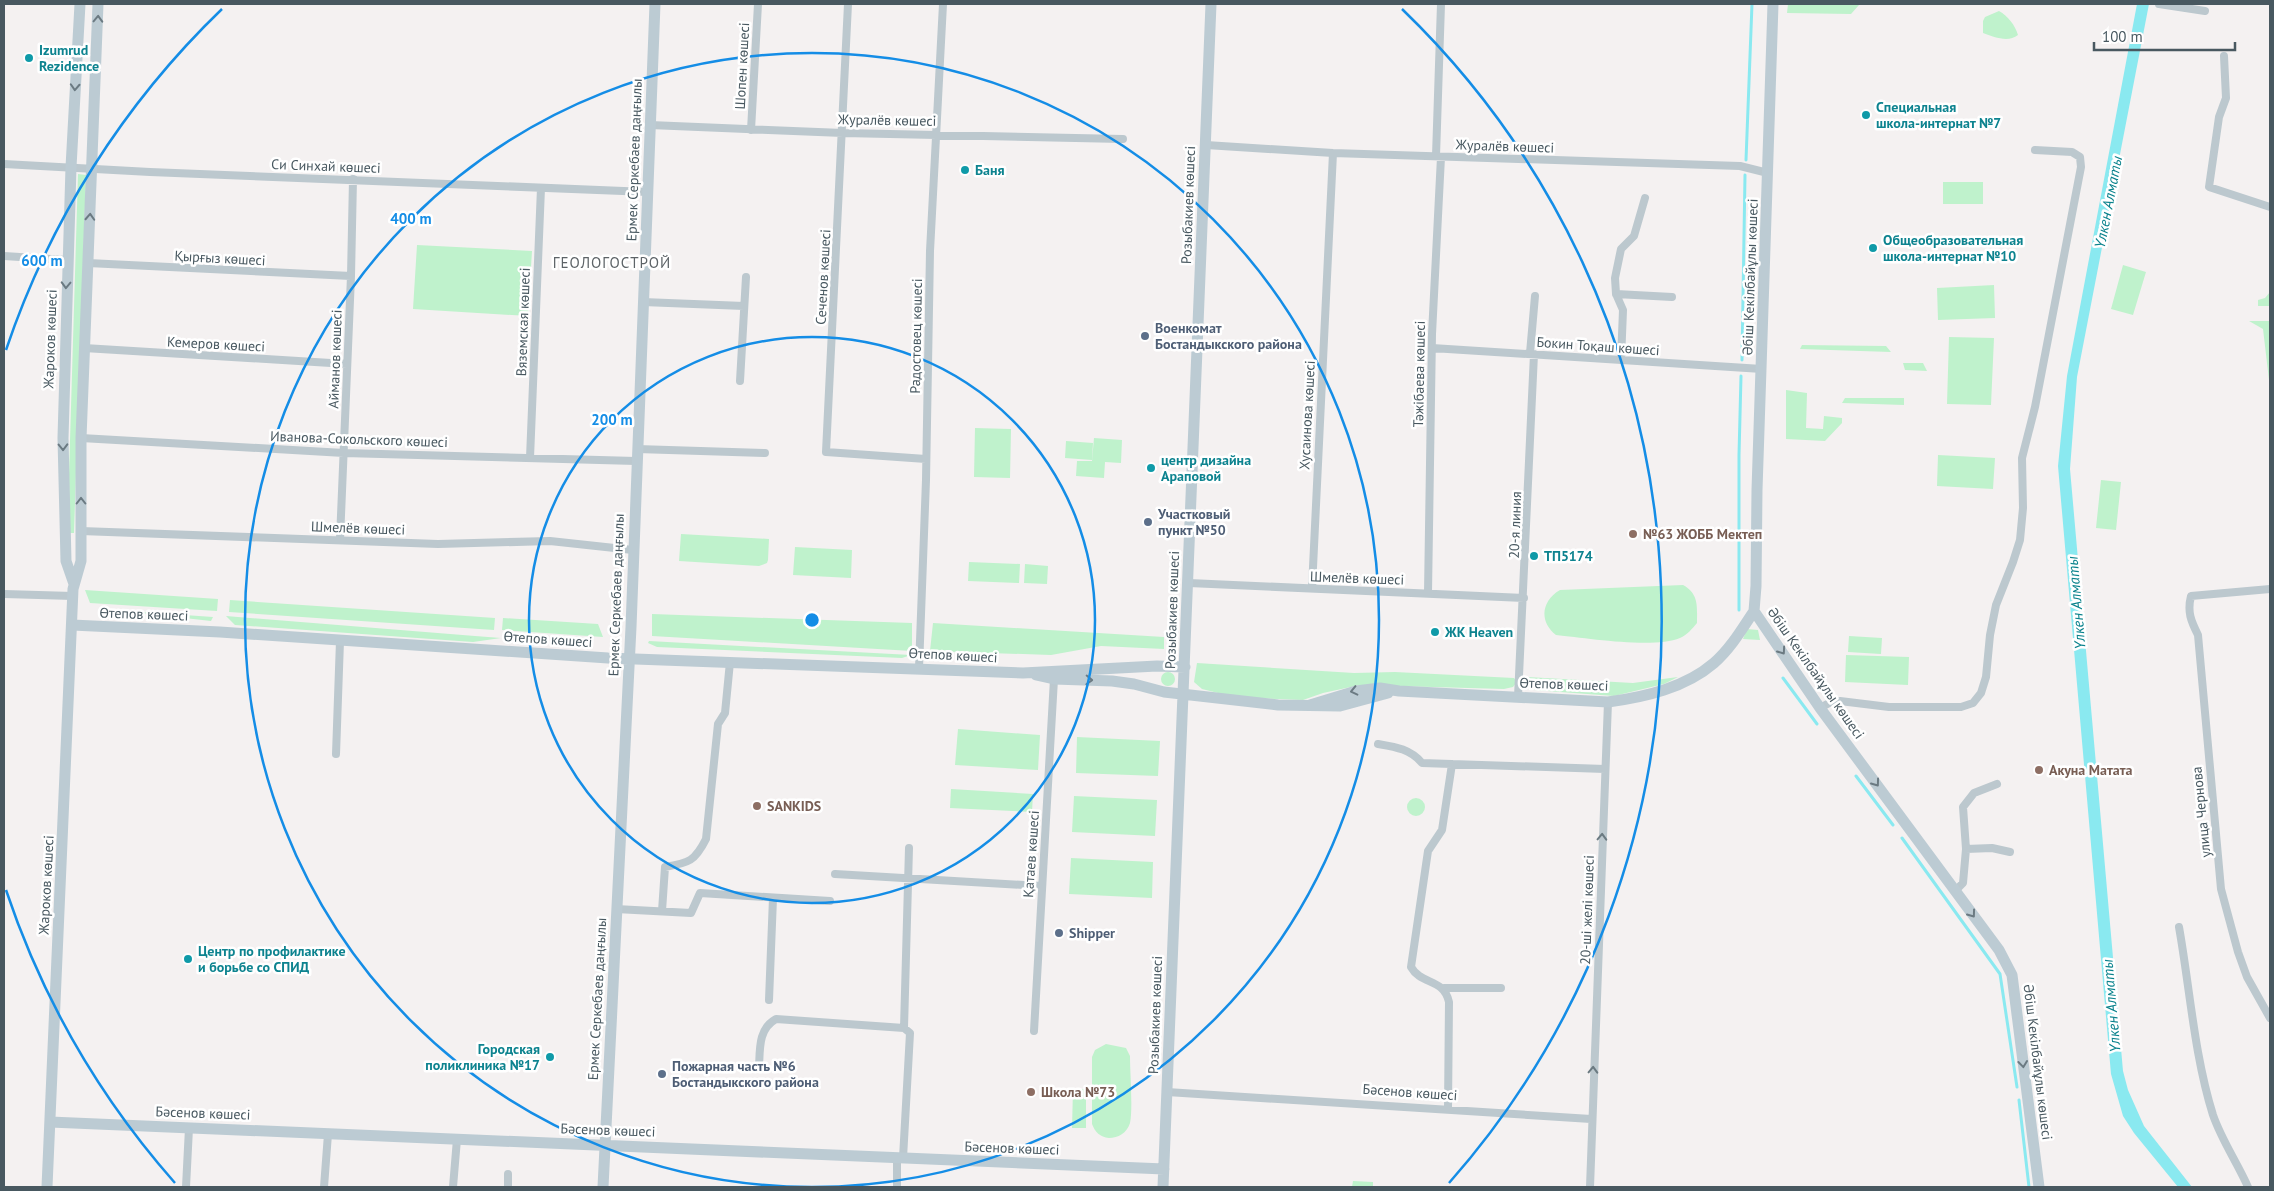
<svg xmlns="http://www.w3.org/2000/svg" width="2274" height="1191" font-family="'PT Sans',sans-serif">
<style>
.green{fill:#bff2cc}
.water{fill:#8ae9f0}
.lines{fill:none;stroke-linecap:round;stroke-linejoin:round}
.stream{stroke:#8ae9f0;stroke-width:3}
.street{stroke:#bcc8ce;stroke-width:8}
.secondary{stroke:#bccbd3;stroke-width:11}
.oneway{stroke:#6b7a82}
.oneway2{stroke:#6b7a81}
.ring{fill:none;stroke:#148de6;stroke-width:2.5}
.culture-dot{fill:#0f9aa8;stroke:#fff;stroke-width:2}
.service-dot{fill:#5c6f8a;stroke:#fff;stroke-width:2}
.education-dot{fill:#8d6e63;stroke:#fff;stroke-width:2}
.labels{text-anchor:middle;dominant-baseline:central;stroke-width:5;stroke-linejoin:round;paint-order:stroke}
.culture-label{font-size:14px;font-weight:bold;fill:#0d838f;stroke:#fff;text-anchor:start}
.street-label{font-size:14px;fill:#485860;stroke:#fff}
.service-label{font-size:14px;font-weight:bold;fill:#4e5e75;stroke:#fff;text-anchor:start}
.education-label{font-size:14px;font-weight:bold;fill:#785e54;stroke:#fff;text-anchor:start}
.water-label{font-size:15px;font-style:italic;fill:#09828c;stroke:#fff}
.neighbourhood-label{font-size:15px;letter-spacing:1px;fill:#5d6367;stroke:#fff}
.centre{fill:#148de6;stroke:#fff;stroke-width:2.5}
.ring-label{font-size:15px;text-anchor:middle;font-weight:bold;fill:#148de6;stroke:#fff;stroke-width:5;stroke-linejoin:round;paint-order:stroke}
</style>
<rect width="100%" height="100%" fill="#f4f1f1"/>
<!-- green -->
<path class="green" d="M1788 4H1856L1859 5 1851 14 1787 13Z
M1999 11C2008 16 2015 25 2018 35 2008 43 1994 37 1983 33V21L1985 17Z
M78 174 86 175 74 533H70L69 474Z
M1943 182H1983V204H1943Z
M417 245 532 251 528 316 413 309Z
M2123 265 2146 272 2133 315 2111 309Z
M1994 285 1995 318 1938 320 1937 288Z
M2270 292V379L2269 380 2263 329 2249 321H2269V306H2258V300L2265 298Z
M1949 337 1994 338 1991 405 1947 404Z
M1802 345 1886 346 1891 352 1800 349Z
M1903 363H1923L1927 371 1905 370Z
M1786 390 1807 393 1806 428 1823 429 1824 416 1842 418V423L1825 441 1786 439Z
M1845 398H1904V405L1842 403Z
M975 428 1011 429 1010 478 974 477Z
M1094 438 1122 440 1121 463 1105 462 1104 478 1076 476 1077 461H1092Z
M1066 441 1093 443 1092 460 1065 458Z
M1938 455 1995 458 1993 489 1937 486Z
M2101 480 2121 482 2116 530 2096 528Z
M681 534 769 539 768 560 767 563 759 566 679 561Z
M795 547 852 550 851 578 793 575Z
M969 562 1020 564 1019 583 968 581Z
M1025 564 1048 566 1047 584 1024 583Z
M1683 585C1699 594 1697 606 1697 623 1692 629 1687 635 1680 638 1654 649 1586 638 1556 635 1539 622 1541 601 1560 590Z
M85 590 218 599 217 611 90 603Z
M230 600 495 618 494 630 229 612Z
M113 610 213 617 211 621Z
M652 614 912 623V651L652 636Z
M226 616 475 636 501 638 473 642 235 625Z
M503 618 598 624 603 637 502 630Z
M933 623 1164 637V649L1101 646 1051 655 930 651Z
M1747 629 1758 630 1760 640 1743 639Z
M1849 636 1882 638 1881 654 1848 652Z
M649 641 911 655 902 658 657 647 648 643Z
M1846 655 1909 657 1908 685 1845 682Z
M1197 663 1354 673 1395 672 1514 678 1517 682 1513 687 1504 689 1360 685 1323 693 1303 700 1254 698 1222 694 1202 689 1194 682Z
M1161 679a7 7 0 1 1 14 0a7 7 0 1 1-14 0Z
M1527 677 1633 683 1678 677 1664 684 1614 696 1534 690 1529 687Z
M958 729 1040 735 1038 770 955 765Z
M1077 737 1160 741 1158 776 1076 773Z
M951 789 1033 794 1032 812 950 808Z
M1074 796 1157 800 1155 836 1072 832Z
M1407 807a9 9 0 1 1 18 0a9 9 0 1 1-18 0Z
M1071 858 1153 862 1152 898 1069 894Z
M1106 1044 1126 1048 1130 1056C1130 1073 1133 1109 1130 1123 1127 1133 1118 1138 1109 1138 1100 1137 1095 1132 1092 1124V1057L1095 1050Z
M1073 1089H1086V1128H1072Z
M1353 1181 1373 1182V1187H1352Z"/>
<!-- water -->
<path class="water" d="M2137 4H2149L2077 377 2070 469 2123 1071 2128 1090 2144 1126 2192 1187H2178L2134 1133 2123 1116 2111 1074 2058 466 2067 376Z"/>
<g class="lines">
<!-- stream -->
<path class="stream" d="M1746 160 1752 4
M1742 360 1745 175
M1739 610V455L1741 376
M1783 678 1817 724
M1856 776 1893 825
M1902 838 2000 974 2017 1087
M2019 1100 2029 1187"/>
<!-- street -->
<path class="street" d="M848 4 826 452 926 459
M2159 4 2205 11
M2224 56 2226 98 2219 117 2209 187 2270 207
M650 125 843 133 1123 139
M751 130 758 4
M1206 145 1333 153 1740 166 1768 173
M1436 156 1441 4
M4 164 150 172 648 192
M4 256 67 260
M88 263 351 276
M1616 294 1672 297
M643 302 744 306
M84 348 347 364
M1432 348 1762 369
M1530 353 1535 296
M1621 360 1623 310 1616 294 1615 278 1621 249 1634 236 1645 198
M740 381 746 277
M81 438 344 453 636 461
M637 449 765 453
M530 458 541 188
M81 531 438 544 550 541 633 550
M340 539 351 276 353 179
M1189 583 1524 598
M1312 588 1333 153
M2270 589 2191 596C2187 612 2191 621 2198 635L2221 889 2238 952 2247 977 2270 1018
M1428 593 1432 334 1441 157
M4 594 73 596
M919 668 926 480 930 251 943 4
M1518 697 1534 354
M1820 708 1831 702 1840 701 1889 707H1961L1973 703 1981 693 1986 677 1990 635 1996 605 2013 562 2020 540 2023 508 2022 458 2035 407 2081 167 2080 157 2072 152 2035 150
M1378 744C1396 747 1410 749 1422 763L1605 769
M336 754 340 641
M1966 849 1992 848 2010 852
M835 874 1041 886
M1955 891 1963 883 1966 849 1963 807 1974 793 1997 784
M616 909 691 913 700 893 830 901
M662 911 665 867C689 863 695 861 706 839L718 724 725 713 730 662
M2179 927C2190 989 2194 1054 2213 1115 2222 1141 2237 1162 2248 1187
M1444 988H1501
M769 1000 773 898
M904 1028 909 848
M1034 1031 1054 679
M759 1068C760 1049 758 1029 776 1019L904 1028 910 1033 903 1158
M1167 1092 1591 1119
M1448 1109 1449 1002C1444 978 1421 985 1411 967L1428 851 1442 830 1452 764
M186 1187 189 1128
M324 1187 328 1134
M453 1187 457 1139
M508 1187V1174
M897 1187V1158
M1590 1187 1608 702"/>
<!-- secondary -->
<path class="secondary" d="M1773 4 1757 490 1756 586 1754 611 1820 708 1999 950 2012 975 2039 1187
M74 584 66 561 63 438 71 167 80 4
M72 625 220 632 608 658 1023 673 1157 666 1185 667
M1036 675 1054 679 1112 681 1134 684 1164 692 1278 705 1340 706 1388 693
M1310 705 1356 691 1380 688 1399 691 1608 702C1645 697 1685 688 1714 663 1731 648 1742 629 1754 611
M50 1122 1164 1169
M47 1187 73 589 81 561V438L98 4
M603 1187 631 627 655 4
M1163 1187 1211 4"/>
</g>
<!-- one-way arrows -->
<defs><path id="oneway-chevron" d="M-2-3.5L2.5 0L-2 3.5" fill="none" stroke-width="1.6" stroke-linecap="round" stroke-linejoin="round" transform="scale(1.25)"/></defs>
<g class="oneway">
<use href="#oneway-chevron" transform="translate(98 19) rotate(-88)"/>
<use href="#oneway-chevron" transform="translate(75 87) rotate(93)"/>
<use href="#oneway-chevron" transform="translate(90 217) rotate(-87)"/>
<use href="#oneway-chevron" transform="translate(66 285) rotate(92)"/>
<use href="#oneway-chevron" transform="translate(63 447) rotate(89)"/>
<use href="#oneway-chevron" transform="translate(81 501) rotate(-90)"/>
<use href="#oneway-chevron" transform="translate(1782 651) rotate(55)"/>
<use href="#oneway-chevron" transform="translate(1089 680) rotate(2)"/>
<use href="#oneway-chevron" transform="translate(1354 691) rotate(167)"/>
<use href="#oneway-chevron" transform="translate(1876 783) rotate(54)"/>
<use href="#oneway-chevron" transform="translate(1972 914) rotate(54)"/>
<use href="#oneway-chevron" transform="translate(2023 1064) rotate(83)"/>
</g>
<g class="oneway2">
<use href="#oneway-chevron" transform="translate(1602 837) rotate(-88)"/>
<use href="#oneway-chevron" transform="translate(1593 1070) rotate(-88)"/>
</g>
<!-- distance rings -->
<g class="ring">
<circle cx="812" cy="620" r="283"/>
<circle cx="812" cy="620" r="567"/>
<path d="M175 1183A850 850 0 0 1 6 890M6 350A850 850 0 0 1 222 9M1402 9A850 850 0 0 1 1449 1183"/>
</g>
<!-- markers -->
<g class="culture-dot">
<circle cx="29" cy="58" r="5"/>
<circle cx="1866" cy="115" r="5"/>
<circle cx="965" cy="170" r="5"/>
<circle cx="1873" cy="248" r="5"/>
<circle cx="1151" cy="468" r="5"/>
<circle cx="1534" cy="556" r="5"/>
<circle cx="1435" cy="632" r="5"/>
<circle cx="188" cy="959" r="5"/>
<circle cx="550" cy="1057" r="5"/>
</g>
<g class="service-dot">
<circle cx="1145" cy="336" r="5"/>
<circle cx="1148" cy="522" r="5"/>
<circle cx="1059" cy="933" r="5"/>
<circle cx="662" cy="1074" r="5"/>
</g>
<g class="education-dot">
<circle cx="1633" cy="534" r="5"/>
<circle cx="2039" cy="770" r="5"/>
<circle cx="757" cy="806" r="5"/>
<circle cx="1031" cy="1092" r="5"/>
</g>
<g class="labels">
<!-- culture labels -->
<g class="culture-label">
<text x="39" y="50">Izumrud<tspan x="39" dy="16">Rezidence</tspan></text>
<text x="1876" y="107">Специальная<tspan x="1876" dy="16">школа-интернат №7</tspan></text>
<text x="975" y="170">Баня</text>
<text x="1883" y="240">Общеобразовательная<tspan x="1883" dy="16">школа-интернат №10</tspan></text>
<text x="1161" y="460">центр дизайна<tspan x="1161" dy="16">Араповой</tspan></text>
<text x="1544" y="556">ТП5174</text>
<text x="1445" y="632">ЖК Heaven</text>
<text x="198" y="951">Центр по профилактике<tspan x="198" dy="16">и борьбе со СПИД</tspan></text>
<text x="540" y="1049" text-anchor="end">Городская<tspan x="540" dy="16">поликлиника №17</tspan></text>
</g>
<!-- street labels -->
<g class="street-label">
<text transform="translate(742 66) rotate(-87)">Шопен көшесі</text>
<text transform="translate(887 120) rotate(1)">Журалёв көшесі</text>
<text transform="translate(1505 146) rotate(2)">Журалёв көшесі</text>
<text transform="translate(634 160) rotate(-88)">Ермек Серкебаев даңғылы</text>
<text transform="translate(326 166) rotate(2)">Си Синхай көшесі</text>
<text transform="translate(1188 205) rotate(-88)">Розыбакиев көшесі</text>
<text transform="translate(220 258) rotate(3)">Қырғыз көшесі</text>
<text transform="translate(823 277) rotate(-87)">Сеченов көшесі</text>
<text transform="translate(1750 277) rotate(-88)">Әбіш Кекілбайұлы көшесі</text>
<text transform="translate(523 322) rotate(-88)">Вяземская көшесі</text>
<text transform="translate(916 336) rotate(-89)">Радостовец көшесі</text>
<text transform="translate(50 339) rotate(-88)">Жароков көшесі</text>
<text transform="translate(216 344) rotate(3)">Кемеров көшесі</text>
<text transform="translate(1598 346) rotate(4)">Бокин Тоқаш көшесі</text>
<text transform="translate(335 359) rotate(-88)">Айманов көшесі</text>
<text transform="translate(1419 374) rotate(-89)">Тәжібаева көшесі</text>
<text transform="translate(1307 415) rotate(-87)">Хусаинова көшесі</text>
<text transform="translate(359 439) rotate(2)">Иванова-Сокольского көшесі</text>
<text transform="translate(1515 525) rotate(-88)">20-я линия</text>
<text transform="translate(358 528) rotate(2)">Шмелёв көшесі</text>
<text transform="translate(1357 578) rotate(2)">Шмелёв көшесі</text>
<text transform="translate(616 595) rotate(-88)">Ермек Серкебаев даңғылы</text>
<text transform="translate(1172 610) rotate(-88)">Розыбакиев көшесі</text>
<text transform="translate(144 614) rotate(2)">Өтепов көшесі</text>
<text transform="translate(548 639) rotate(4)">Өтепов көшесі</text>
<text transform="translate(953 655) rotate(3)">Өтепов көшесі</text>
<text transform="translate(1816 673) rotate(55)">Әбіш Кекілбайұлы көшесі</text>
<text transform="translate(1564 684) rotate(2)">Өтепов көшесі</text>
<text transform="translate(2201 812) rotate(-96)">улица Чернова</text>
<text transform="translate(1031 854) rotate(-86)">Қатаев көшесі</text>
<text transform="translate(46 885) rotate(-87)">Жароков көшесі</text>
<text transform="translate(1587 910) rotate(-88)">20-ші желі көшесі</text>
<text transform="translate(597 999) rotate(-87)">Ермек Серкебаев даңғылы</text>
<text transform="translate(1155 1015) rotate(-88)">Розыбакиев көшесі</text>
<text transform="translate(2038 1062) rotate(83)">Әбіш Кекілбайұлы көшесі</text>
<text transform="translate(1410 1092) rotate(4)">Бәсенов көшесі</text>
<text transform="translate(203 1113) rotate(2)">Бәсенов көшесі</text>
<text transform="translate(608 1130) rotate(2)">Бәсенов көшесі</text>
<text transform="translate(1012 1148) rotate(2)">Бәсенов көшесі</text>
</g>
<!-- service labels -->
<g class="service-label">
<text x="1155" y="328">Военкомат<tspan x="1155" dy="16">Бостандыкского района</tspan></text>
<text x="1158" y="514">Участковый<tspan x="1158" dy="16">пункт №50</tspan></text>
<text x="1069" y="933">Shipper</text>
<text x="672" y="1066">Пожарная часть №6<tspan x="672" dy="16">Бостандыкского района</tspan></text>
</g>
<!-- education labels -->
<g class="education-label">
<text x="1643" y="534">№63 ЖОББ Мектеп</text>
<text x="2049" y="770">Акуна Матата</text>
<text x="767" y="806">SANKIDS</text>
<text x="1041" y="1092">Школа №73</text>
</g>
<!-- water labels -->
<g class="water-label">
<text transform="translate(2108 202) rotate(-79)">Үлкен Алматы</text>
<text transform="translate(2076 603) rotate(-95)">Үлкен Алматы</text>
<text transform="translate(2111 1006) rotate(-95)">Үлкен Алматы</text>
</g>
<!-- neighbourhood labels -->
<g class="neighbourhood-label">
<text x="612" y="262">ГЕОЛОГОСТРОЙ</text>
</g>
</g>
<circle cx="812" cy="620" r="8" class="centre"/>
<g class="ring-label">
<text x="411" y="224">400 m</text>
<text x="42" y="266">600 m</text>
<text x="612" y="425">200 m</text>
</g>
<!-- border -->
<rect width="2274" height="1191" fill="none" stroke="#485860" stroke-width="10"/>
<!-- scale -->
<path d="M2094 42v8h141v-8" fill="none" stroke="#485860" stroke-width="2.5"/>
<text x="2102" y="42" font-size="15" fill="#485860" stroke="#ffffff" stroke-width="4" paint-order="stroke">100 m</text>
</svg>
